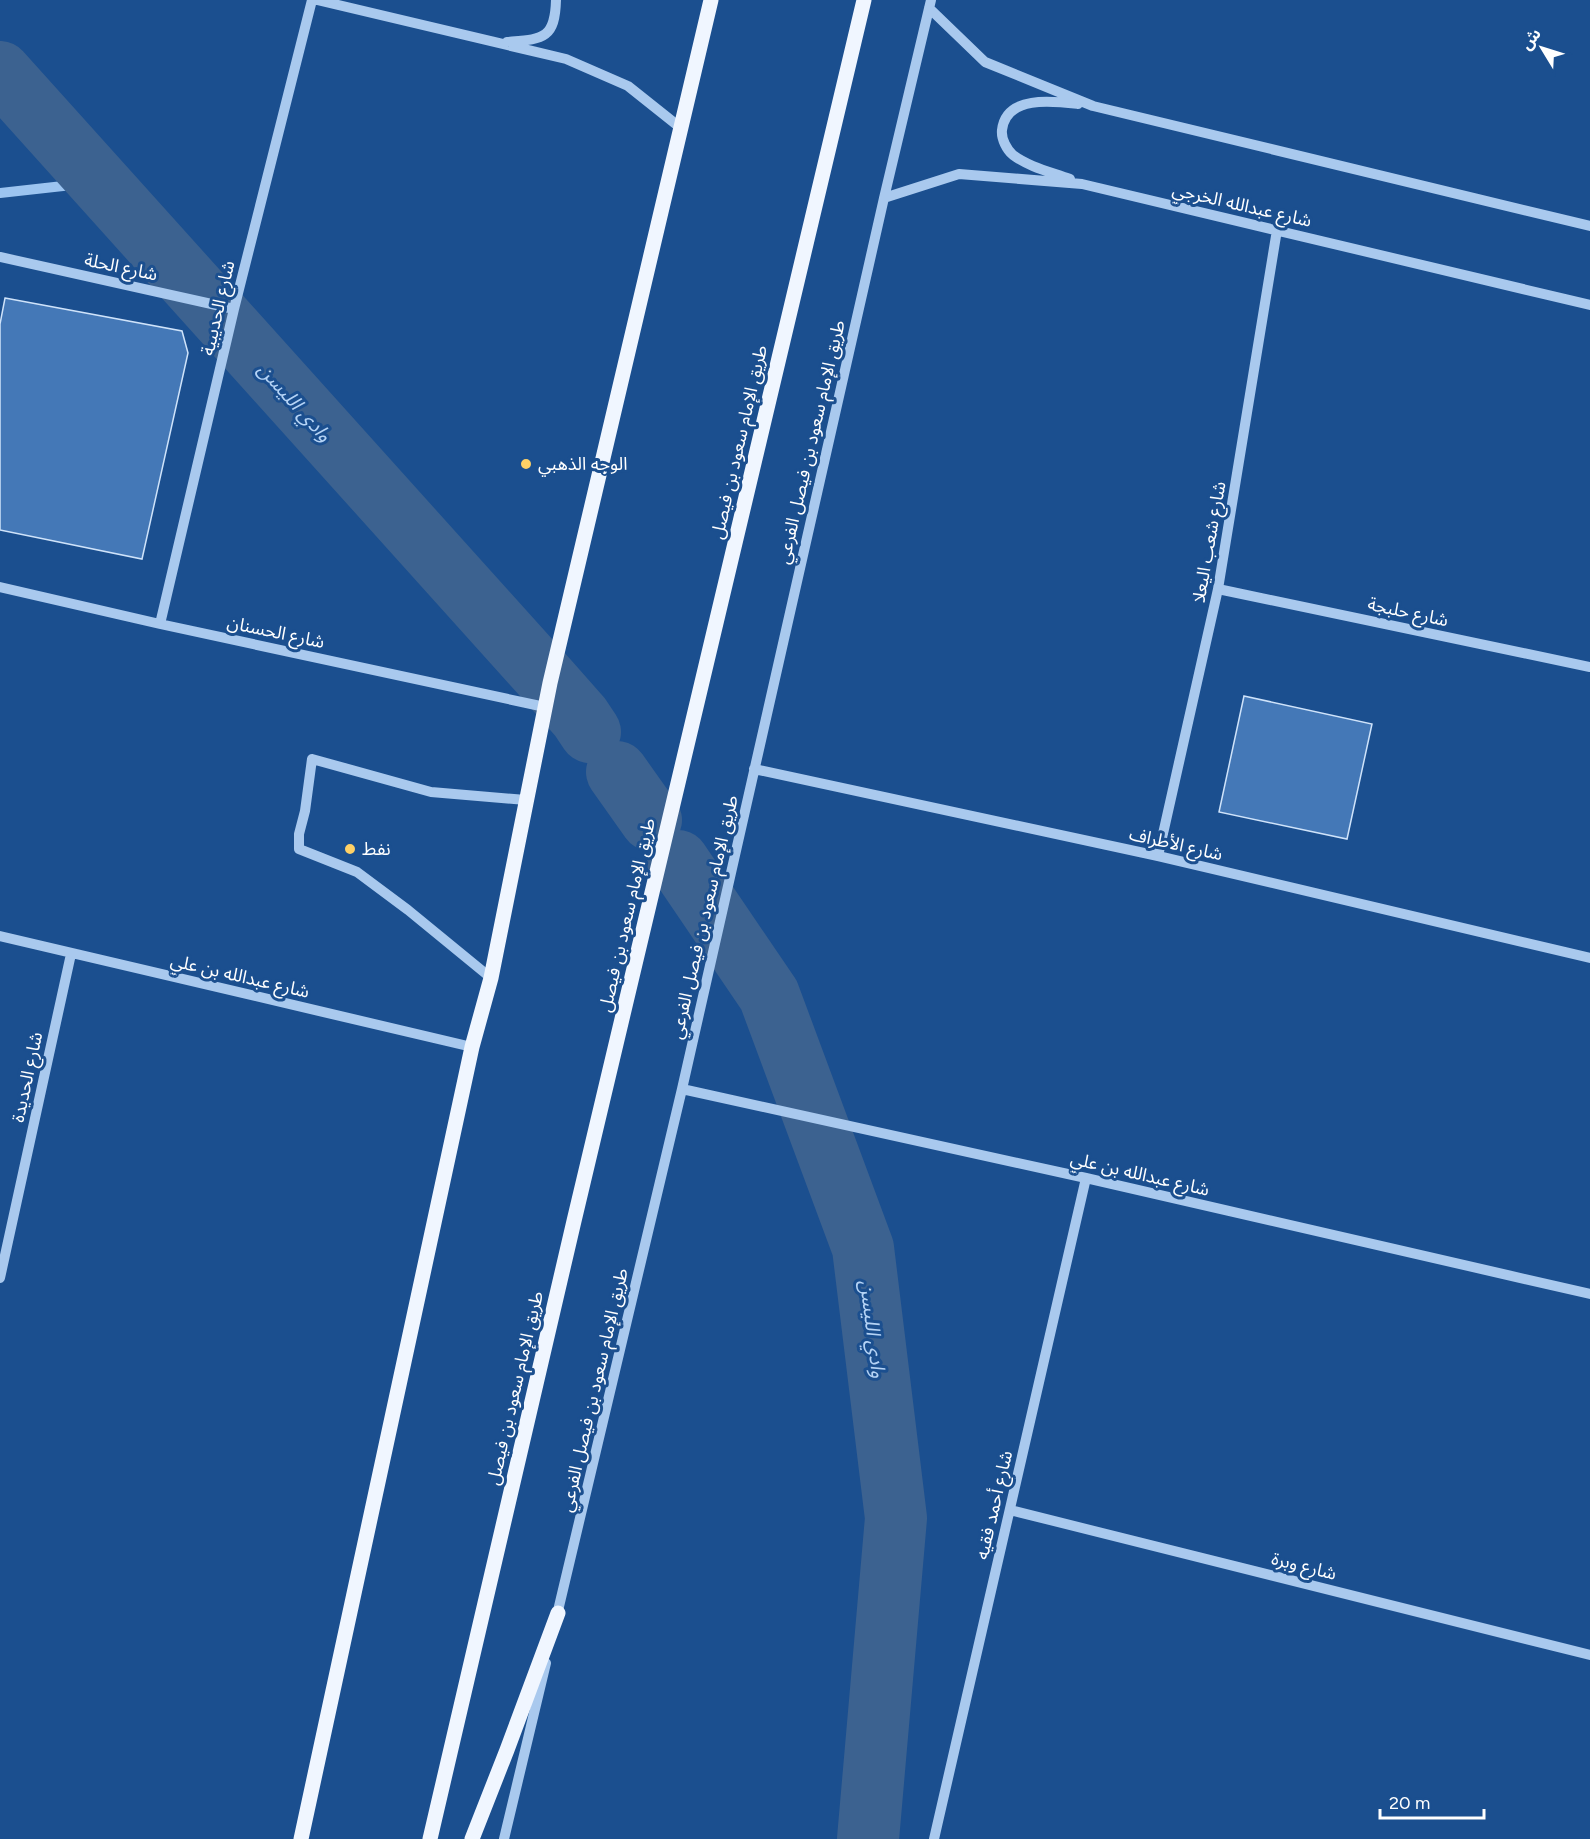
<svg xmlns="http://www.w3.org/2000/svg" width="1590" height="1839" font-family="Figtree,'Noto Sans Arabic',sans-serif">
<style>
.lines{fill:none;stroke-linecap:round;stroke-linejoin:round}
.stream{stroke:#9cc4f0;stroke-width:10}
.river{stroke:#3c6290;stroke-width:62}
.building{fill:#4478b7;stroke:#cfe3fa;stroke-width:1.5}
.minor{stroke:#a9c9ee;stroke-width:10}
.major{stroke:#f0f6ff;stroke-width:15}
.poi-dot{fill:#ffd166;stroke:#1b4f8f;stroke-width:2}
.labels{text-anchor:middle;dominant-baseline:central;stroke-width:6;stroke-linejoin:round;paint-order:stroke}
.street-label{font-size:18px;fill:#fff;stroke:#1b4f8f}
.poi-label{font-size:18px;fill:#fff;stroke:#1b4f8f;text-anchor:start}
.water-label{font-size:20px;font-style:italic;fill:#b5d3f5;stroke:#1b4f8f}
</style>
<rect width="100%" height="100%" fill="#1b4f8f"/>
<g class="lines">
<!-- stream -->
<path class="stream" d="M0 193 99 182"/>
<!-- river -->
<path class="river" d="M0 72 550 683 580 717 590 732
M617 772 651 820
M678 861 769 995 863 1248 896 1518 868 1839"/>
</g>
<!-- building -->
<path class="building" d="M5 298 182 331 188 353 142 559 0 530V324Z
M1244 696 1372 724 1347 839 1219 812Z"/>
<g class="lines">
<!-- minor -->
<path class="minor" d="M317 0 566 59 628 86 682 129
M929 8 985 62 1093 106 1590 226
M507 42C542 39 555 40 556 0
M1070 179C1051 172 1029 167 1013 155 1007 150 1001 139 1002 130 1006 95 1053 101 1078 104
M884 198 959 174 1082 184 1590 305
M0 257 234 309
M0 587 160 624 545 707
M1218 589 1590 667
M160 624 234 309 312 0
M754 769 1158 856 1590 958
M1158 856 1218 589 1277 230
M0 936 472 1047
M491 978 408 910 357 872 299 849V834L305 811 312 759 431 792 526 800
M682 1089 1086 1178 1590 1294
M0 1278 71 954
M1010 1510 1590 1655
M556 1619 682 1089 884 198 931 0
M504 1839 546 1663
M934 1839 1086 1178"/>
<!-- major -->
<path class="major" d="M301 1839 472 1047 491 978 550 683 711 0
M430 1839 574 1221 864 0
M472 1839 507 1750 558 1613"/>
</g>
<!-- markers -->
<g class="poi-dot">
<circle cx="526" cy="464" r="6"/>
<circle cx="350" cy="849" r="6"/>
</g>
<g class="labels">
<!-- street labels -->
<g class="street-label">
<text transform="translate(1242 205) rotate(13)">شارع عبدالله الخرجي</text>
<text transform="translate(121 267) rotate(12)">شارع الحلة</text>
<text transform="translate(218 308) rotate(-77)">شارع الحديبية</text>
<text transform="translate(739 442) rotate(-77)">طريق الإمام سعود بن فيصل</text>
<text transform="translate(811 442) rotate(-77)">طريق الإمام سعود بن فيصل الفرعي</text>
<text transform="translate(1209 542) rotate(-80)">شارع شعب اليعلا</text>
<text transform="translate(1408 612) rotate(12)">شارع حلبجة</text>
<text transform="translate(276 632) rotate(12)">شارع الحسنان</text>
<text transform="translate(1176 844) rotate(13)">شارع الأطراف</text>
<text transform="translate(627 915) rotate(-77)">طريق الإمام سعود بن فيصل</text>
<text transform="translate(704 917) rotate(-77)">طريق الإمام سعود بن فيصل الفرعي</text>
<text transform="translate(240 976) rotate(13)">شارع عبدالله بن علي</text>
<text transform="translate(27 1077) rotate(-78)">شارع الحديدة</text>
<text transform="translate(1140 1174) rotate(13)">شارع عبدالله بن علي</text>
<text transform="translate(515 1388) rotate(-77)">طريق الإمام سعود بن فيصل</text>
<text transform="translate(594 1390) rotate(-77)">طريق الإمام سعود بن فيصل الفرعي</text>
<text transform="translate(994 1505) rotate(-77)">شارع أحمد فقيه</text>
<text transform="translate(1304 1566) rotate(14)">شارع وبرة</text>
</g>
<!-- poi labels -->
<g class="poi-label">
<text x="538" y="464">الوجه الذهبي</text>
<text x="362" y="849">نفط</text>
</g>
<!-- water labels -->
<g class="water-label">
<text transform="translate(295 402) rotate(48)">وادي الليسن</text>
<text transform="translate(873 1329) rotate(83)">وادي الليسن</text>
</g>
</g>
<!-- north arrow -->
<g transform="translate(1542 48) rotate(308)" stroke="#1b4f8f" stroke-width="4.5" paint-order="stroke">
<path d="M0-4.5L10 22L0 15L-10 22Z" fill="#ffffff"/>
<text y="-9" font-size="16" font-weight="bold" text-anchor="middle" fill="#ffffff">ش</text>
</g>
<!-- scale -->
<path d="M1380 1809v9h104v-9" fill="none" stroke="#ffffff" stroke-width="3"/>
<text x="1389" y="1809" font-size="18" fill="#ffffff" stroke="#1b4f8f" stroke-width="4.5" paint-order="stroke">20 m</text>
</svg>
